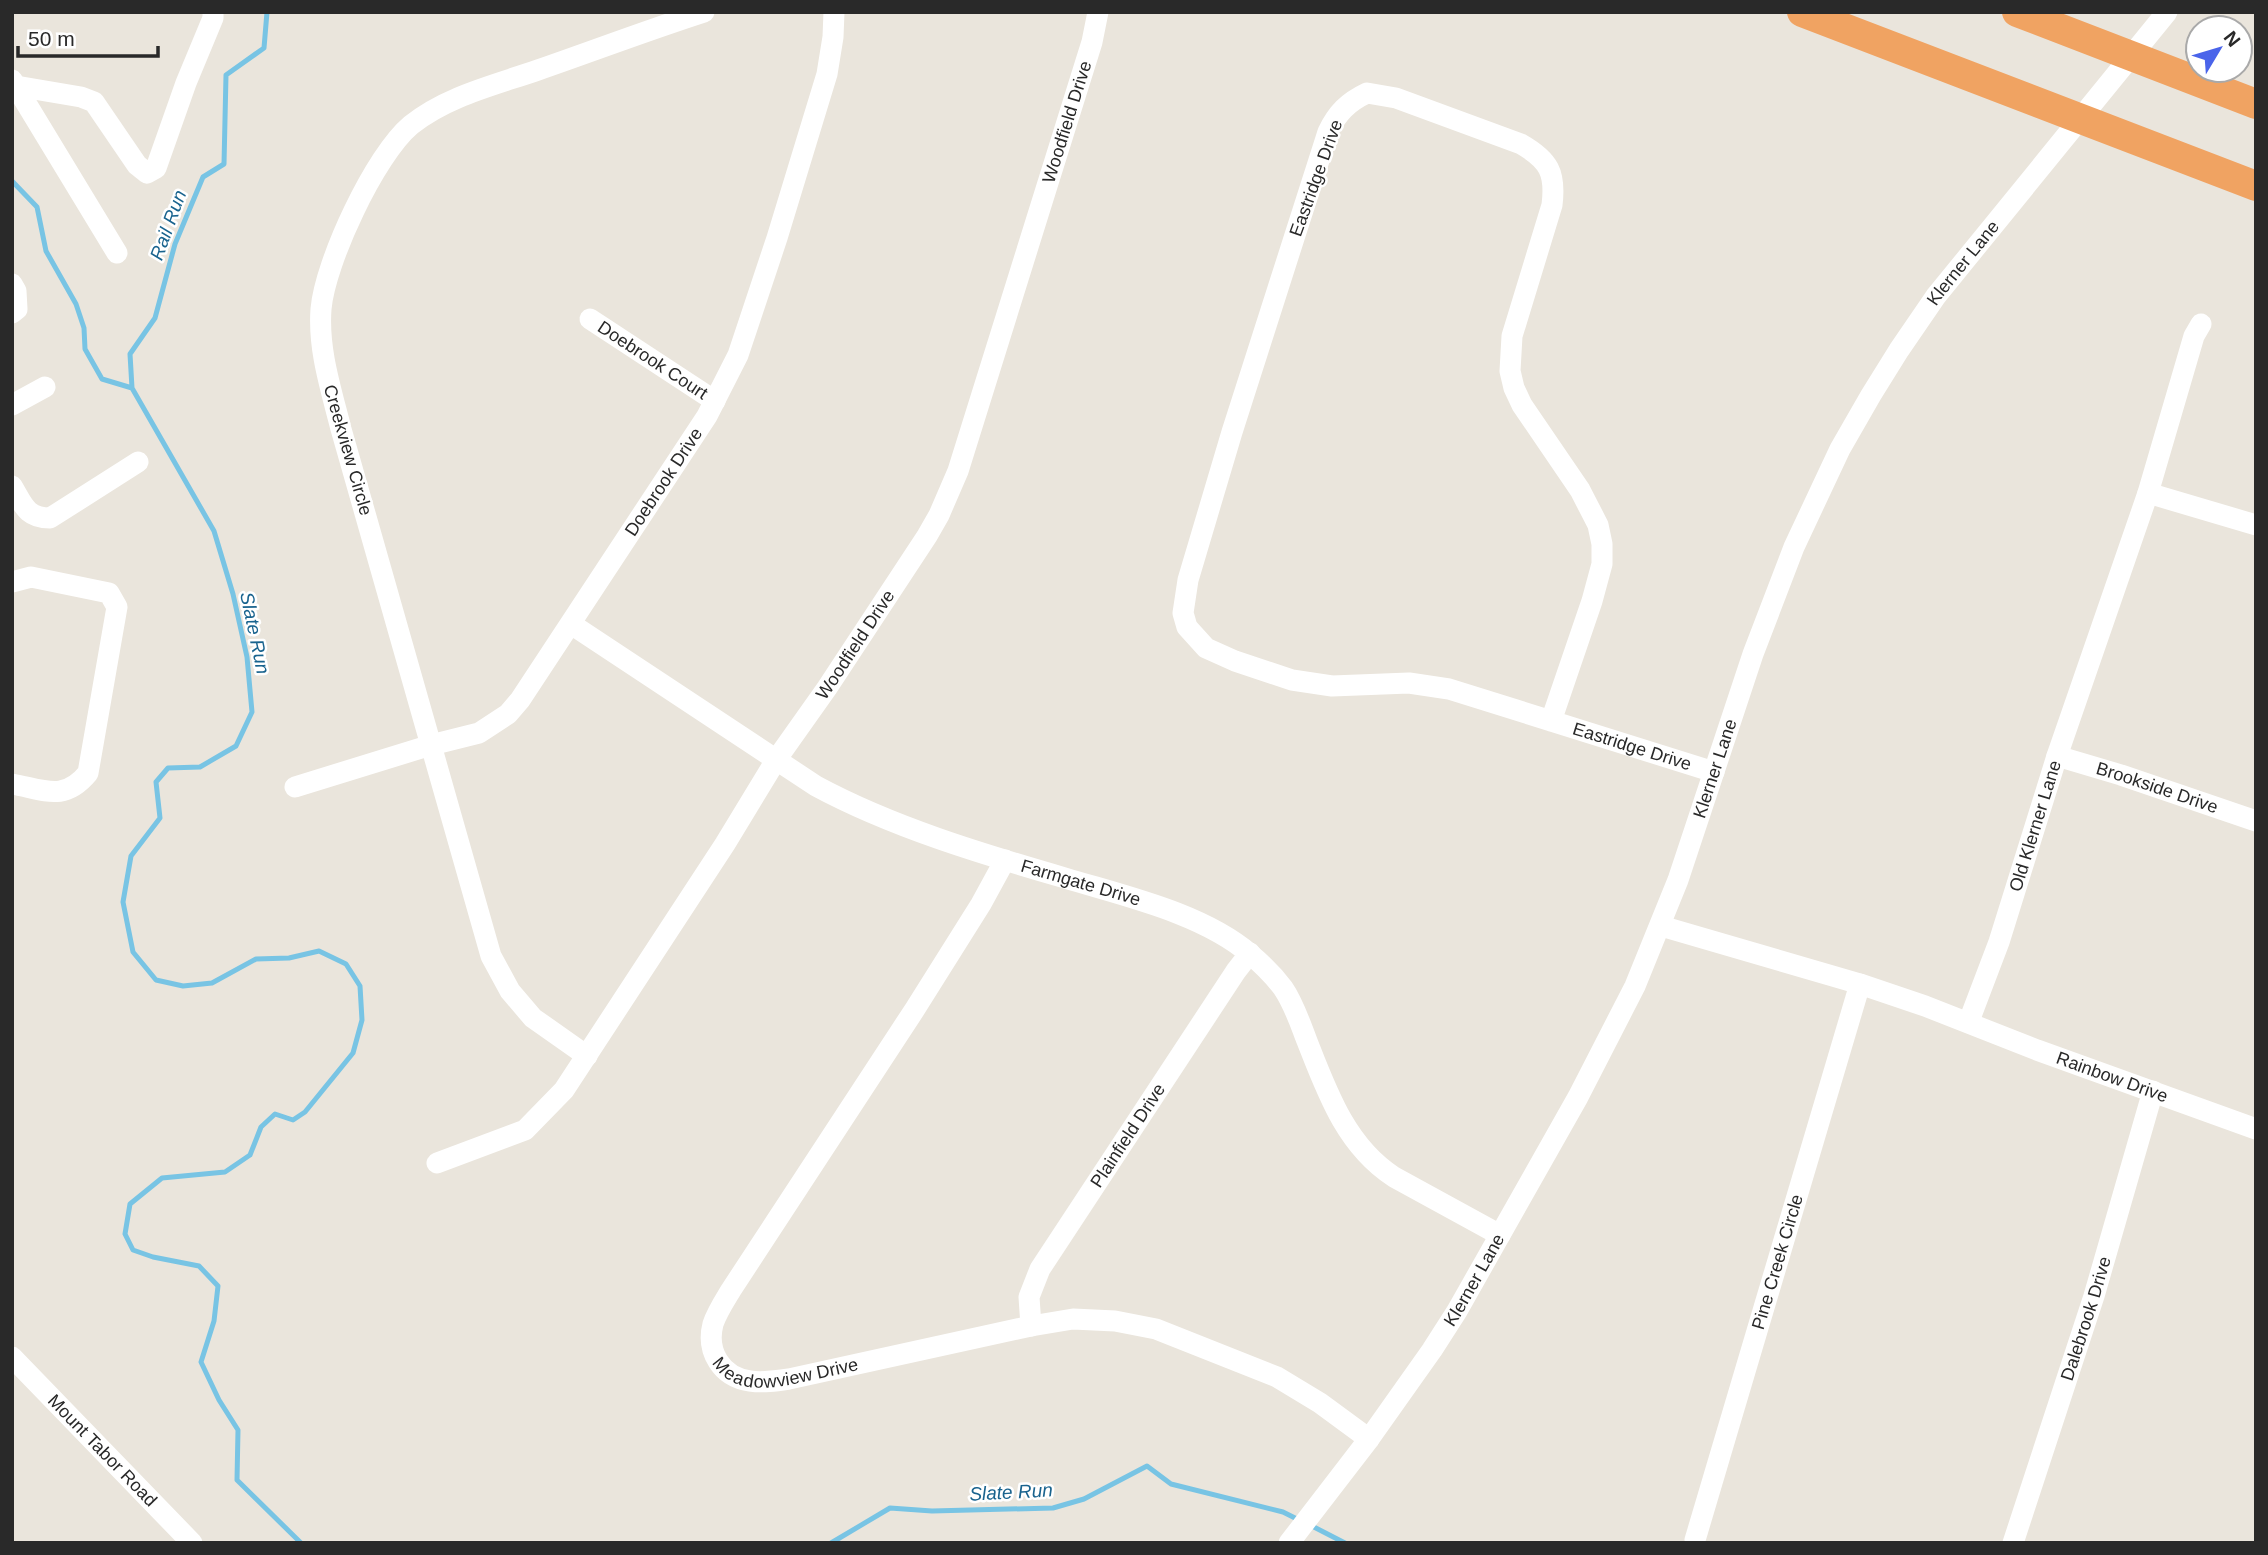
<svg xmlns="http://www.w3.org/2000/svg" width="2268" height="1555" font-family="Helvetica,sans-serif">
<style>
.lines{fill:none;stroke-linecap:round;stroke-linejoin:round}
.stream{stroke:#78c4e4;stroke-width:5}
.minor{stroke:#fff;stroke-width:21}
.highway{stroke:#f0a362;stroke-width:30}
.labels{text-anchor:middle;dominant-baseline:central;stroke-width:5;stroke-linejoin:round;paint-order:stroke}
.street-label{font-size:18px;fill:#292929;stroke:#fff}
.water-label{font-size:19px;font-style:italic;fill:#19638e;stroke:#fff}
</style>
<rect width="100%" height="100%" fill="#eae5dc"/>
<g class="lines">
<!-- stream -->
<path class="stream" d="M12 181 37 207 46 251 76 304 84 328 85 349 102 379 132 388 214 531 233 594 247 657 252 712 236 746 200 767 168 768 156 782 160 818 131 856 123 902 133 952 156 980 183 986 212 983 256 959 289 958 319 951 346 964 360 986 362 1020 353 1053 305 1112 293 1120 275 1114 261 1127 250 1155 225 1172 162 1178 130 1204 125 1234 133 1250 153 1257 199 1266 218 1286 214 1321 201 1362 219 1400 238 1430 237 1480 301 1543
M132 388 130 354 155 318 175 244 203 177 224 164 226 75 264 48 267 12
M1310 1525 1345 1543
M831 1543 890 1508 932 1511 1053 1508 1084 1499 1147 1466 1171 1484 1283 1512 1301 1521"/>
<!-- minor -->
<g class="minor">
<path d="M12 80 117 253"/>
<path d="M16 86 81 97 94 102 137 165 147 173 156 168 186 83 213 18V12"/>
<path d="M12 284 16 291 17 309 12 313"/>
<path id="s1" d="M590 319 715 401"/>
<path d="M12 405 45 387"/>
<path d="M12 486C23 504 26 518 50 518L138 462"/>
<path d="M2148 493 2256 525"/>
<path d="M12 582 31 577 109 593 117 607 88 773C64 802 45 790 12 784"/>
<path id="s2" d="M571 624 816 786C892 827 982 854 1065 878 1124 896 1202 913 1250 954 1262 964 1274 976 1283 988 1294 1004 1300 1023 1307 1041 1327 1092 1346 1146 1394 1177L1500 1235"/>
<path id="s3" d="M1551 721 1592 601 1602 564V544L1598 525 1580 490 1522 405 1514 388 1510 371 1512 336 1552 205C1556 173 1549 160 1521 144L1396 98 1367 93C1348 102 1337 113 1328 132L1232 432 1188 580 1183 613 1187 627 1206 648 1235 661 1292 680 1332 686 1409 683 1449 689 1714 772"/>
<path id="s4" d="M2057 756 2121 775 2256 821"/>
<path id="s5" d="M295 787 431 745 479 733 508 714 520 700 707 416 738 355 777 238 827 74 833 37 834 12"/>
<path id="s6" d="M1005 860 981 904 915 1009 731 1290C725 1300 717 1312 713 1324 706 1351 721 1377 750 1381 763 1383 776 1381 789 1379L1031 1326 1073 1319 1115 1321 1156 1329 1277 1377 1320 1403 1369 1439"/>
<path id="s7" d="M1661 926 1860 984 1925 1006 2037 1050 2256 1129"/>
<path id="s8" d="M1969 1021 1999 942 2057 756 2148 493 2194 336 2201 324"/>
<path d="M587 1056 533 1018 510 991 491 956 341 429C331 389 318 350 321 309 325 262 375 155 411 125 447 96 495 85 538 70 593 51 648 30 704 12"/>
<path id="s9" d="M437 1163 525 1130 564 1090 725 844 776 760 827 688 927 536 939 515 958 471 1092 42 1098 12"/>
<path id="s10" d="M1031 1326 1029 1297 1040 1269 1236 971 1250 953"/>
<path id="s11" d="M12 1357 192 1543"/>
<path id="s12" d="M1695 1540 1860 984"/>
<path id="s13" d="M1289 1543 1369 1439 1432 1350 1457 1311 1578 1097 1635 986 1678 880 1753 654 1794 547 1840 449 1871 395 1899 350 1936 296 2167 12"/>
<path id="s14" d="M2013 1543 2094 1296 2153 1091"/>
</g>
<!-- highway -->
<path class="highway" d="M1802 12 2256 186
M2017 12 2256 104"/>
</g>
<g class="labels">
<!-- street labels -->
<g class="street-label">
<text stroke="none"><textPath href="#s9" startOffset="1250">Woodfield Drive</textPath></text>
<text transform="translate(1316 178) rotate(-70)">Eastridge Drive</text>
<text stroke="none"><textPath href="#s13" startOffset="1456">Klerner Lane</textPath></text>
<text stroke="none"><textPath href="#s1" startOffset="75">Doebrook Court</textPath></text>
<text transform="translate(348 450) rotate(74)">Creekview Circle</text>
<text stroke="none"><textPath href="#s5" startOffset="506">Doebrook Drive</textPath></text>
<text stroke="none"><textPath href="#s9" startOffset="682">Woodfield Drive</textPath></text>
<text stroke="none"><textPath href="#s3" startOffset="1836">Eastridge Drive</textPath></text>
<text stroke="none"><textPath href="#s13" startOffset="889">Klerner Lane</textPath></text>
<text stroke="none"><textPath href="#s4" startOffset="105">Brookside Drive</textPath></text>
<text stroke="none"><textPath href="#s8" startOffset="206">Old Klerner Lane</textPath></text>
<text stroke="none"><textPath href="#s2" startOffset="576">Farmgate Drive</textPath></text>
<text stroke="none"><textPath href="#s7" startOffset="476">Rainbow Drive</textPath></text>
<text stroke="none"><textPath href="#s10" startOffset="219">Plainfield Drive</textPath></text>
<text stroke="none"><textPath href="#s12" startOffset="290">Pine Creek Circle</textPath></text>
<text stroke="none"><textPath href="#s13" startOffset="322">Klerner Lane</textPath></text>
<text stroke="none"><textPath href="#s14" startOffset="236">Dalebrook Drive</textPath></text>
<text stroke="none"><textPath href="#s6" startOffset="660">Meadowview Drive</textPath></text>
<text stroke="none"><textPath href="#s11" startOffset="130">Mount Tabor Road</textPath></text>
</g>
<!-- water labels -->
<g class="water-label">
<text transform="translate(168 225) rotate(-70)">Rail Run</text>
<text transform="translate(255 633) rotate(78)">Slate Run</text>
<text transform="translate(1011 1492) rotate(-3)">Slate Run</text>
</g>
</g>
<!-- border -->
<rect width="2268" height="1555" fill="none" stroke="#292929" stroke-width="28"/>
<!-- north arrow -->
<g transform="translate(2219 49) rotate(52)"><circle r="33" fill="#ffffff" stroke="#a9a9a9" stroke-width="2"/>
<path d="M0-5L12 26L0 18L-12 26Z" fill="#4a64ea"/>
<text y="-10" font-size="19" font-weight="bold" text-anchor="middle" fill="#292929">N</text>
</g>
<!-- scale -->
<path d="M18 46v10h140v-10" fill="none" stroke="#292929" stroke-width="3.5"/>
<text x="28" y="46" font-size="21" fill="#292929" stroke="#ffffff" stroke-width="5" paint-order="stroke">50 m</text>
</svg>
